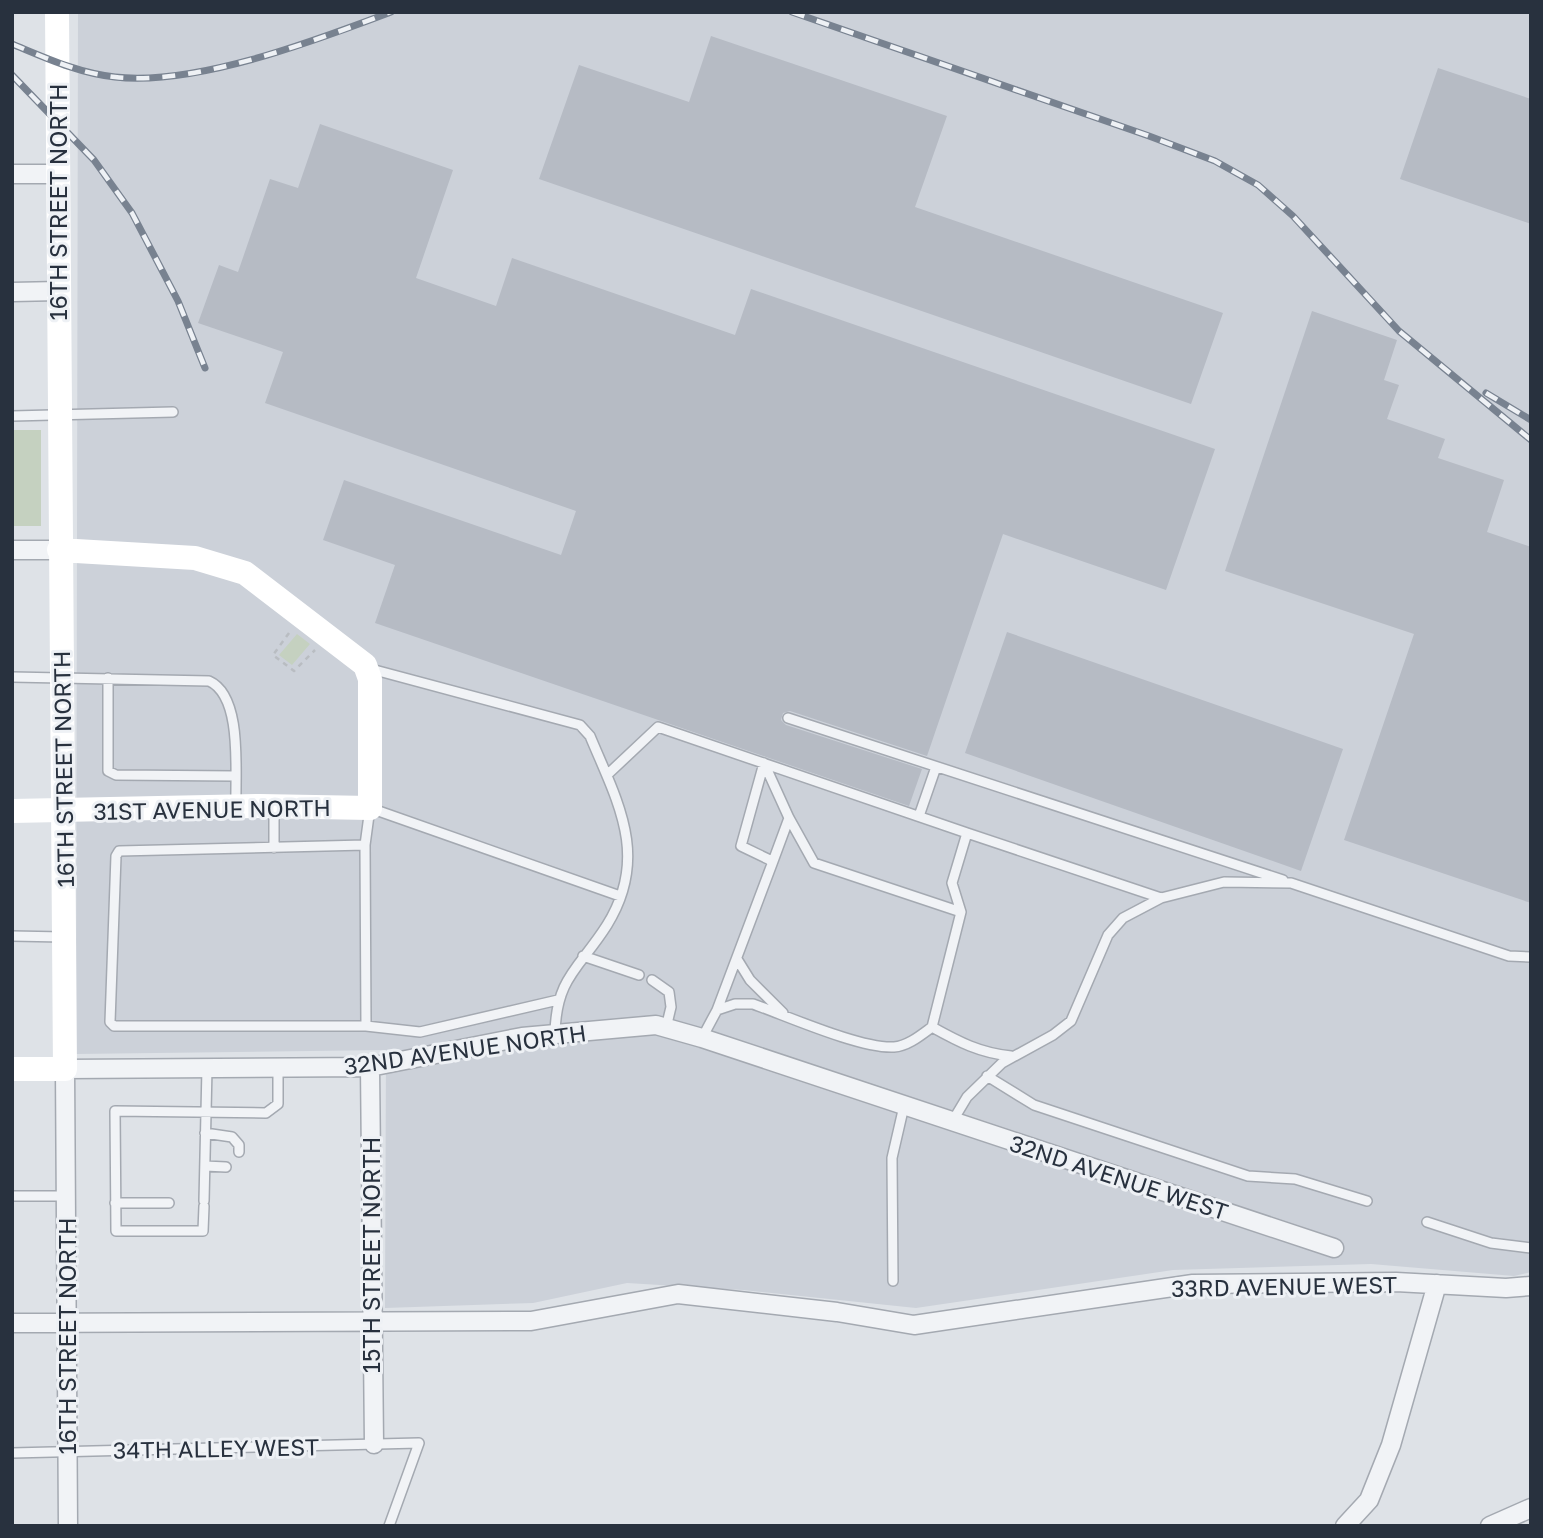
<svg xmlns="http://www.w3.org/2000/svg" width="1543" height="1538" font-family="'Golos Text',sans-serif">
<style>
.built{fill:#ccd1d9}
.green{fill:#c5d1c0}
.building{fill:#b6bbc4}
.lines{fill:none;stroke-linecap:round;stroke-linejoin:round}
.lane-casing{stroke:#a4a9b1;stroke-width:12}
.street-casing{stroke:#a4a9b1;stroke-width:21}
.path{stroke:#b9bdc2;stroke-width:2.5;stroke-dasharray:5 5;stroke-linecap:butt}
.lane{stroke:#f1f3f6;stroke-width:9}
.street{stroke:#f1f3f6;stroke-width:18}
.secondary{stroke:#fff;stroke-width:24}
.rail-casing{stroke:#788290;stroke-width:7}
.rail{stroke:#eef1f5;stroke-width:4.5;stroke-dasharray:13;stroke-linecap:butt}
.labels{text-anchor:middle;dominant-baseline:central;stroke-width:6;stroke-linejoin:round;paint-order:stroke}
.street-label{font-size:23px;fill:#28313e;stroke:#eef1f5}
</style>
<rect width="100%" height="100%" fill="#dee2e7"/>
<!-- built -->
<path class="built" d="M78 12H1531V1272L1514 1276 1371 1264 1173 1270 916 1308 743 1290 627 1283 533 1303 385 1308 386 1050 76 1054Z"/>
<!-- green -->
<path class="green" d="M12 430H41V526H12Z
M297 634 310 644 292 665 279 655Z"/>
<!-- building -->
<path class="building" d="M711 36 947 116 915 207 1223 313 1191 404 539 179 579 65 689 102Z
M1438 68 1531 99V224L1400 179Z
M320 124 453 170 416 278 496 306 512 258 735 335 751 289 1215 449 1166 590 1003 534 927 756 790 711 783 713 781 720 786 725 922 769 909 806 375 623 395 565 323 540 344 480 561 555 576 511 265 403 283 352 198 323 219 265 238 272 270 179 298 188Z
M1312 311 1397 340 1384 380 1399 385 1387 419 1445 439 1438 458 1504 480 1487 532 1531 547V903L1344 840 1414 634 1225 571Z
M1007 632 1343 749 1301 871 965 753Z"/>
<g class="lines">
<!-- lane casing -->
<g class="lane-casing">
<path id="lane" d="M12 416 173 412
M371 669 580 725 590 736C617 801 650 856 607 925 580 968 556 977 555 1034
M12 677 209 681C243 696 235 772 236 805
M108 678V771L116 775 235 776
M788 718 1283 880
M764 763 789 818 814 863 961 912
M607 775 658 727 967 833 952 883 961 912 932 1027C921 1035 908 1046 894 1047 861 1049 787 1016 753 1004H735L717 1010
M274 807V848
M919 816 936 767
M967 833 1161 898
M365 845 119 851 116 856 110 1022 114 1026H366
M772 864 789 818
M12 936 63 937
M583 956 639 975
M737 959 750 980 783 1013
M652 980 669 992 671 1007 666 1028
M558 1000 420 1032 366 1026 365 845 370 808 620 896
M932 1027C959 1042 980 1053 1011 1056
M702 1038 717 1010 772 864 770 860 741 846 764 763
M987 1076 1034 1105 1248 1176 1295 1179 1367 1201
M952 1122 967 1097 1002 1063 1053 1035 1071 1021 1108 935 1123 918 1161 898 1224 882 1291 883 1509 956 1531 957
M205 1133 232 1137 239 1145V1152
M205 1166 226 1167
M12 1196H66
M204 1201 207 1068
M115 1203H169
M204 1206 203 1231H116L115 1111 266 1113 278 1104V1068
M1427 1222 1491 1243 1531 1248
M893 1281 892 1158 904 1106
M12 1453 419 1443 389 1526"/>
</g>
<!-- street casing -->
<g class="street-casing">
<path id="street" d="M12 174H58
M12 292 59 291
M12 550H59
M370 1067 374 1444
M12 1323 531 1321 678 1294 837 1312 914 1325 1193 1284 1396 1282 1506 1288 1531 1286
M68 1526 65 1069 370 1067 522 1037 656 1025 702 1038 1334 1248
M1345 1526 1369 1500 1391 1445 1437 1284
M1490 1526 1531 1508"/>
</g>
<!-- path -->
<path class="path" d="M289 633 273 655 294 671 315 650"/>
<!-- lane -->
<use href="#lane" class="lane"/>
<!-- street -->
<use href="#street" class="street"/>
<!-- secondary -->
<path class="secondary" d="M12 811 260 806 370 808V679L365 665 245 573 195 558 59 550
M12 1069H65L57 12"/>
<!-- rail casing -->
<g class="rail-casing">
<path id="rail" d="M792 12 1149 136 1215 161 1258 185 1293 216 1399 331 1531 440
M12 44C46 58 78 73 115 77 196 86 314 41 391 12
M12 75 94 160 132 213 178 301 205 368
M1486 393 1531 420"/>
</g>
<!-- rail -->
<use href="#rail" class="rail"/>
</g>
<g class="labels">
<!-- street labels -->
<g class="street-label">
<text transform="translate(58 202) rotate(-90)">16TH STREET NORTH</text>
<text transform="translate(63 769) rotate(-91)">16TH STREET NORTH</text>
<text transform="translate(212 809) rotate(-1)">31ST AVENUE NORTH</text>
<text transform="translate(465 1049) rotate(-8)">32ND AVENUE NORTH</text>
<text transform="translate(1119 1177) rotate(18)">32ND AVENUE WEST</text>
<text transform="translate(371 1255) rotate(-90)">15TH STREET NORTH</text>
<text transform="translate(1284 1286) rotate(-1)">33RD AVENUE WEST</text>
<text transform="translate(67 1336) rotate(-90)">16TH STREET NORTH</text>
<text transform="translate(216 1448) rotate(-1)">34TH ALLEY WEST</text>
</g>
</g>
<!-- border -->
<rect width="1543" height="1538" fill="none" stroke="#28313e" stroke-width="28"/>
</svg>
